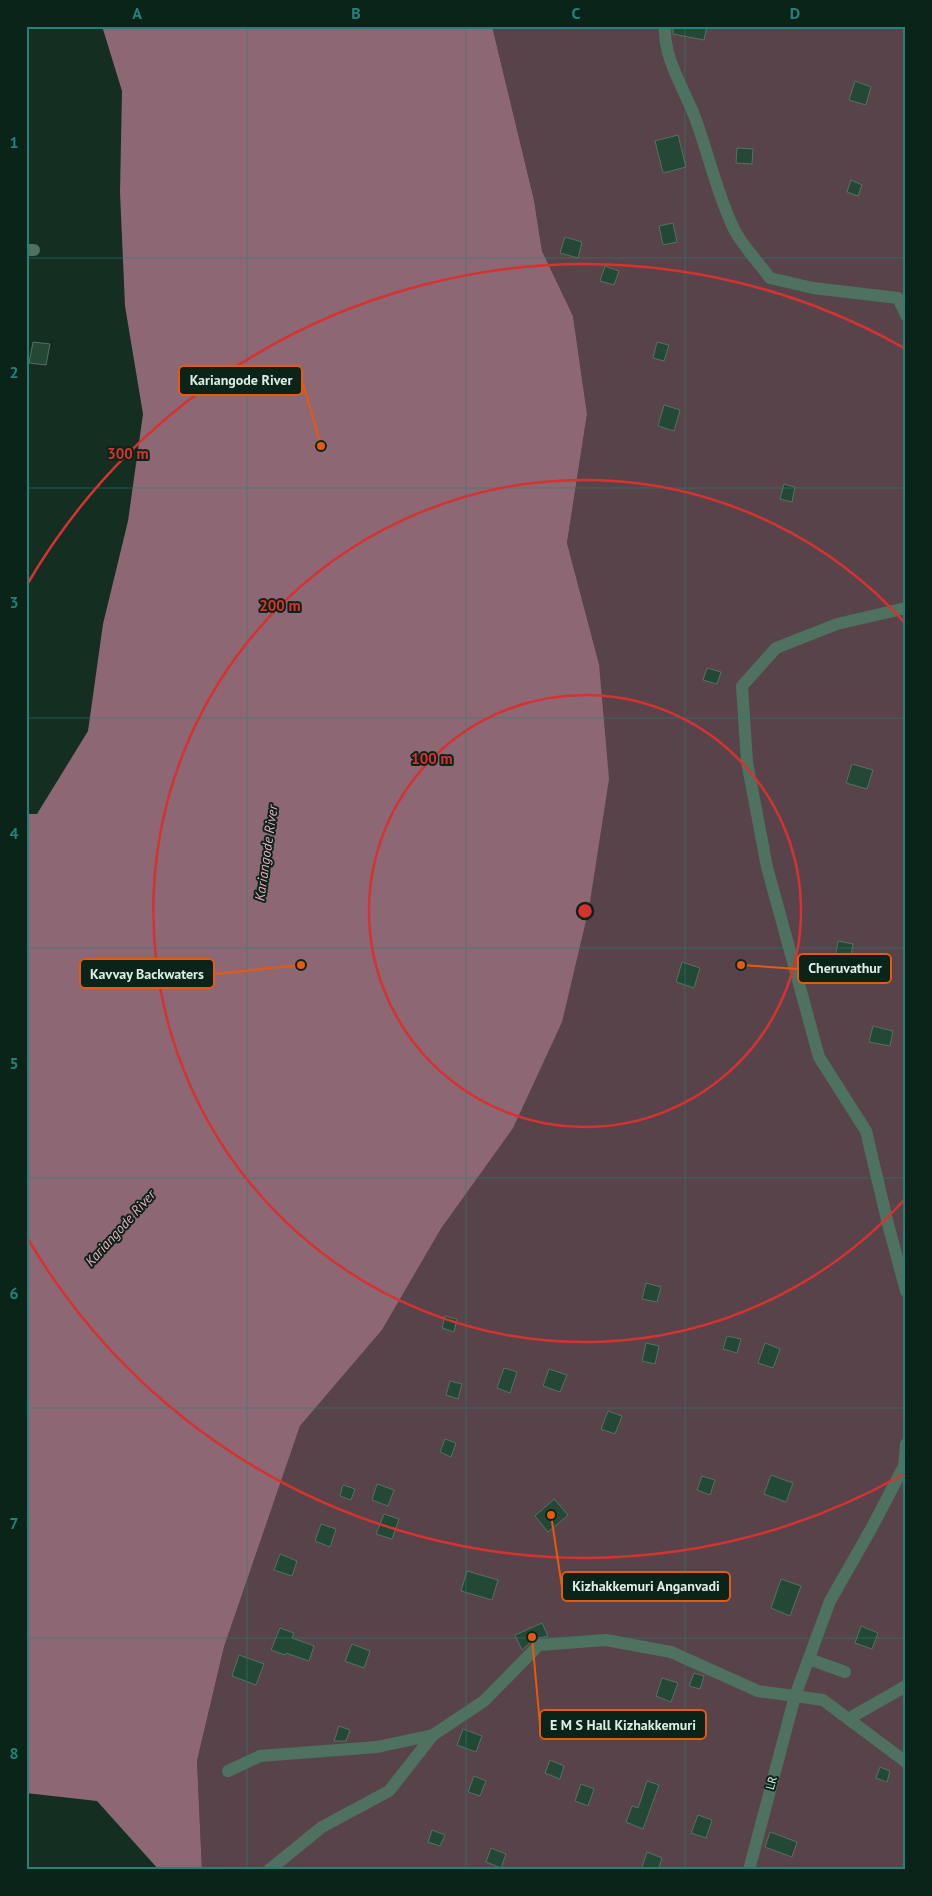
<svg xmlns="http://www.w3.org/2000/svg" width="932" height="1896" font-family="'PT Sans',sans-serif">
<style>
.green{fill:#59434a}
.water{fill:#8e6774}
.building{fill:#234836;stroke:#567162}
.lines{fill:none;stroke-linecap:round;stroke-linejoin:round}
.minor{stroke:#4e725f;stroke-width:12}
.grid{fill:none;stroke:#24827a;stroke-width:1;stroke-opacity:0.55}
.ring{fill:none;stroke:#d63231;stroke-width:2.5}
.labels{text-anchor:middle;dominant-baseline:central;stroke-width:4;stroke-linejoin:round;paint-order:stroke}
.street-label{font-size:12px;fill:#deede4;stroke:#0b2419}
.water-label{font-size:14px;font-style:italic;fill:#edaac1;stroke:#0b2419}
.centre{fill:#d63231;stroke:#0b2419;stroke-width:2.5}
.ring-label{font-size:15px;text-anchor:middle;font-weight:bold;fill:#d63231;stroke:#0b2419;stroke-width:4;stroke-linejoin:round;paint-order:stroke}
.leader{fill:none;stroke:#e8590c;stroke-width:2}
.callout-dot{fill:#e8590c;stroke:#0b2419;stroke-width:2}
.callout{fill:#0b2419;stroke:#e8590c;stroke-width:2}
.callout-label{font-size:14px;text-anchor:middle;font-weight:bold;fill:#deede4}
.neatline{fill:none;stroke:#24827a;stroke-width:2}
.grid-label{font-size:16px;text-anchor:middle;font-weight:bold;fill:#24827a}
</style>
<rect width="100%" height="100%" fill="#152e22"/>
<!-- green -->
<path class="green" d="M492 26H906V1870H202L197 1761 224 1647 300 1426 382 1330 442 1227 599 664 567 543 587 414 573 316 542 251 534 200Z"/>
<!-- water -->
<path class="water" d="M102 26H492L534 200 542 251 573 316 587 414 567 543 599 664 609 779 589 908 562 1022 513 1128 442 1227 382 1330 300 1426 224 1647 197 1761 202 1870H159L97 1801 26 1793V814H37L88 731 103 624 128 521 143 414 125 306 120 192 122 91Z"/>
<!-- building -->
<path class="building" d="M673 26H707L704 40 673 34Z
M855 81 871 87 866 105 849 100Z
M678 135 686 167 663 173 655 141Z
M737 148 753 149 752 164 736 163Z
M851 180 862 185 858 196 847 192Z
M673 223 677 242 663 245 659 226Z
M565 237 582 242 578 258 560 253Z
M605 266 619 271 614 285 600 281Z
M33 342 50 344 46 365 29 363Z
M657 342 669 345 664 361 653 358Z
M664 405 680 410 674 431 658 426Z
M784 484 795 487 792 502 780 499Z
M707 668 721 672 717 684 703 680Z
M852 764 873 770 867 789 846 783Z
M838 941 853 944 850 961 835 958Z
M682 962 700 968 694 988 676 982Z
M873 1026 893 1031 890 1046 869 1042Z
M646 1283 661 1287 657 1302 642 1299Z
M445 1316 457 1319 454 1332 442 1328Z
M727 1336 741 1339 737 1353 723 1349Z
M646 1343 659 1346 655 1364 642 1361Z
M765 1343 780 1349 773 1368 758 1363Z
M504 1368 517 1372 510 1393 497 1388Z
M549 1369 567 1375 560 1392 543 1386Z
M450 1381 462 1384 458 1399 446 1395Z
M608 1411 622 1416 615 1434 601 1429Z
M445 1439 456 1443 451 1457 440 1452Z
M771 1475 793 1483 786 1502 764 1494Z
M702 1476 715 1480 710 1495 697 1490Z
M377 1484 394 1490 388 1506 372 1500Z
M343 1485 355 1489 351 1500 340 1496Z
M554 1499 568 1515 548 1532 535 1516Z
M384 1514 399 1519 392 1539 376 1534Z
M321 1524 336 1529 330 1547 315 1541Z
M280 1554 297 1561 292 1576 274 1570Z
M467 1571 498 1580 492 1600 461 1591Z
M781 1579 801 1586 790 1616 771 1608Z
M542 1623 548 1636 534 1639 522 1650 515 1635Z
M861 1626 878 1633 872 1649 855 1643Z
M280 1628 294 1633 292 1638 314 1646 309 1661 286 1653 285 1655 271 1650Z
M352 1644 370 1651 364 1668 345 1661Z
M239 1655 264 1664 256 1685 232 1676Z
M694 1673 704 1676 700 1689 689 1686Z
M662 1678 678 1683 671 1702 656 1696Z
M339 1726 350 1730 346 1741H334Z
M463 1729 482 1736 476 1752 457 1745Z
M550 1760 564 1766 560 1779 545 1773Z
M880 1767 890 1771 887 1782 876 1778Z
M474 1776 486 1781 480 1796 468 1792Z
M647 1781 659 1785 643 1829 626 1822 632 1806 638 1808Z
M581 1784 594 1789 588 1806 575 1801Z
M698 1815 712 1820 706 1838 691 1833Z
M432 1830 445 1835 440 1846 428 1842Z
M770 1832 797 1842 792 1857 765 1847Z
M491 1848 506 1854 501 1868 486 1862Z
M647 1852 662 1858 658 1870H641Z"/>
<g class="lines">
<!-- minor -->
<path class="minor" d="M665 26C663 60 687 93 697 123 709 157 717 192 732 225 739 242 759 263 770 278L813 288 898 298 906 315
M26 250H34
M906 608 837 624 776 648 742 686 747 762 767 867 819 1057 866 1131 888 1224 906 1291
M809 1659 845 1672
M848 1719 906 1686
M228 1771 260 1756 377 1747 433 1735 484 1701 539 1645 606 1640 671 1652 758 1691 823 1700 906 1762
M269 1870 322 1827 389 1791 433 1735
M749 1870 795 1696 830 1601 871 1529 904 1466 906 1444"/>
</g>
<!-- grid -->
<path class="grid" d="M247 26V1870M466 26V1870M685 26V1870M26 258H906M26 488H906M26 718H906M26 948H906M26 1178H906M26 1408H906M26 1638H906"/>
<!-- distance rings -->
<g class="ring">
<circle cx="585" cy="911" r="216"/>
<path d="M905 1199A431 431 0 1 1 905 623"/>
<path d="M904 1474A647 647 0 0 1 28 1239M28 583A647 647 0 0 1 904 348"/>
</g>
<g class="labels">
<!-- street labels -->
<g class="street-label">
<text transform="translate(771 1783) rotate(-75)">LR</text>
</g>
<!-- water labels -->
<g class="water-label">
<text transform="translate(266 853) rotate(-82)">Kariangode River</text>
<text transform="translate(120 1228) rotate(-48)">Kariangode River</text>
</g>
</g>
<circle cx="585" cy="911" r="8" class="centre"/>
<g class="ring-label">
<text x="128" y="459">300 m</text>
<text x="280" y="611">200 m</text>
<text x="432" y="764">100 m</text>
</g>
<!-- callouts -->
<path class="leader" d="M321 446L302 380M741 965L798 969M301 965L214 974M551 1515L562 1587M532 1637L540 1725"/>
<g class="callout-dot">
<circle cx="321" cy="446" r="5"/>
<circle cx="741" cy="965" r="5"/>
<circle cx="301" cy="965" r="5"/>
<circle cx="551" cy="1515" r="5"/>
<circle cx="532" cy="1637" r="5"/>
</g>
<g class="callout">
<rect x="179" y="366" width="123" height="29" rx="5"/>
<rect x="798" y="954" width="93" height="29" rx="5"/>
<rect x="80" y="959" width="134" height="29" rx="5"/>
<rect x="562" y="1572" width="168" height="29" rx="5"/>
<rect x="540" y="1710" width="166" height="29" rx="5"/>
</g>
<g class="callout-label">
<text x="241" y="385">Kariangode River</text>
<text x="845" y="973">Cheruvathur</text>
<text x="147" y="979">Kavvay Backwaters</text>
<text x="646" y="1591">Kizhakkemuri Anganvadi</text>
<text x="623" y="1730">E M S Hall Kizhakkemuri</text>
</g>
<!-- border -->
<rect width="932" height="1896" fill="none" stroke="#0b2419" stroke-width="55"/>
<rect x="28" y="28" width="876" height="1840" class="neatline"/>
<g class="grid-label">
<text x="137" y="19">A</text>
<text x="356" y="19">B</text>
<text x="576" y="19">C</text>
<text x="795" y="19">D</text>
<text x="14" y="148">1</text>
<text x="14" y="378">2</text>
<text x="14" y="608">3</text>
<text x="14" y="839">4</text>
<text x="14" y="1069">5</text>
<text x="14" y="1299">6</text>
<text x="14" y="1529">7</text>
<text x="14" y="1759">8</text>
</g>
</svg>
